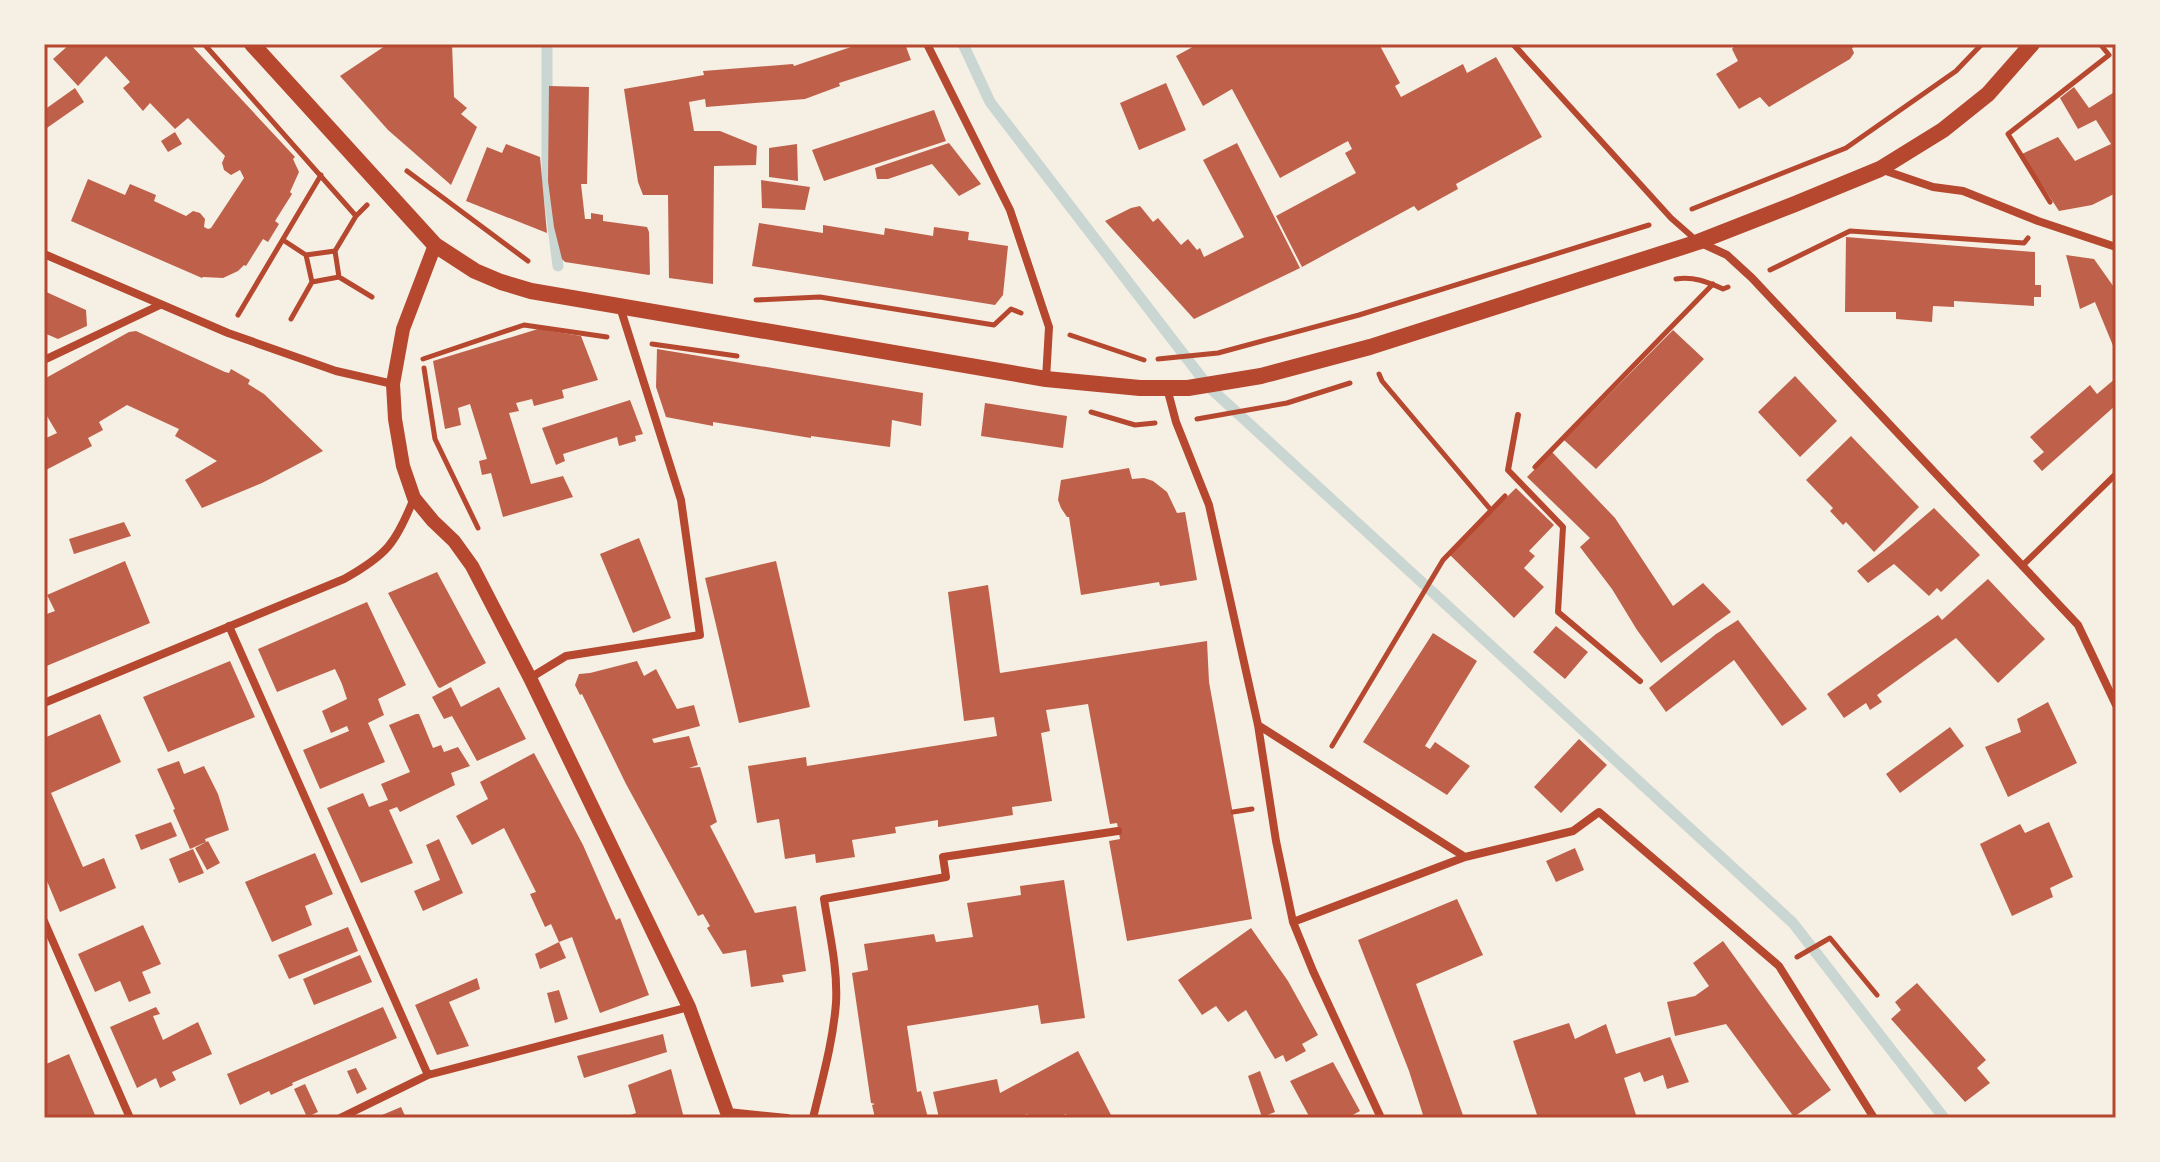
<svg xmlns="http://www.w3.org/2000/svg" width="2160" height="1162" font-family="'PT Sans',sans-serif">
<style>
.lines{fill:none;stroke-linecap:round;stroke-linejoin:round}
.stream{stroke:#c9d6d2;stroke-width:11}
.building{fill:#bf614a}
.path{stroke:#b5482f;stroke-width:5}
.service{stroke:#b5482f;stroke-width:6}
.minor{stroke:#b5482f;stroke-width:8}
.tertiary{stroke:#b5482f;stroke-width:14}
.secondary{stroke:#b5482f;stroke-width:16}
.neatline{fill:none;stroke:#b5482f;stroke-width:3}
</style>
<rect width="100%" height="100%" fill="#f6efe4"/>
<g class="lines">
<!-- stream -->
<path class="stream" d="M547 44V179L558 266
M963 44 990 102 1208 386 1793 923 1944 1118"/>
</g>
<!-- building -->
<path class="building" d="M70 44H190L295 157 293 159 299 172 290 192 292 194 275 221 279 224 268 242 263 239 246 266 244 265 238 271 223 278 203 277 202 278 71 221 88 179 125 195 130 184 156 195 154 201 186 216 193 211 200 213 205 219 204 227 208 229 211 228 244 178 240 170 231 175 224 170 222 163 225 156 188 118 175 129 150 103 143 111 123 88 130 82 106 56 78 86 53 59Z
M388 44H452L454 97 467 108 461 114 477 127 451 185 388 130 340 76Z
M860 44H905L911 60 839 83 840 86 805 99 706 107 705 99 689 102 694 131H720L757 146 756 165 714 166 713 284 669 278 668 195H643L638 182 624 89 704 75 703 71 793 64 794 66Z
M1198 44H1379L1400 83 1395 86 1401 97 1463 64 1467 73 1496 57 1542 137 1456 184 1458 189 1418 211 1414 206 1302 267 1276 216 1356 173 1345 153 1352 149 1348 141 1280 178 1232 89 1203 106 1176 56Z
M1736 44H1858L1852 48 1854 53 1850 59 1769 107 1760 97 1739 109 1716 74 1738 61 1732 49Z
M1166 83 1186 130 1139 150 1120 103Z
M549 86 589 87 587 184H581L585 219H591V213L603 215V221L647 227 649 232 650 274 649 275 565 262 562 259 554 227 548 181Z
M2074 87 2089 108 2116 91V193L2092 205 2059 211 2022 154 2058 137 2075 161 2111 144 2096 120 2078 129 2060 98Z
M75 88 84 102 44 130V110Z
M934 110 946 141 824 181 812 150Z
M175 132 182 144 168 152 161 141Z
M949 143 981 184 959 196 932 164 888 179H877L875 168Z
M1237 143 1300 268 1194 319 1105 221 1131 208 1140 206 1153 222 1158 218 1181 245 1188 239 1197 250 1200 248 1204 257 1244 237 1203 160Z
M506 144 540 157 547 233 466 201 487 147 502 153Z
M797 144 798 181 769 177V148Z
M761 180 810 187 805 210 762 208Z
M759 223 823 233V225L884 235 885 228 933 236 934 227 969 232 968 240 1008 246 1003 295 995 305 752 266Z
M1846 237 2035 252V285H2041V297H2034V306L1954 301V307L1933 306 1932 322 1896 319V312H1845Z
M2066 255 2094 259 2116 290V353L2095 302 2080 309Z
M44 291 86 310 87 326 58 339 44 333Z
M538 329 581 336 598 380 562 390 564 398 534 406 532 399 516 403 519 411 509 413 531 484 563 476 573 497 503 517 491 473 482 475 479 461 487 459 470 404 458 408 461 425 445 429 433 361Z
M1673 330 1704 359 1596 469 1564 440Z
M136 331 225 372 229 373 231 369 250 380 248 384 264 394 323 451 262 483 202 508 185 480 217 461 175 436 179 429 127 405 99 422 103 430 88 438 92 446 44 471V439L57 433 44 411V379L129 332Z
M657 349 923 393 921 426 892 420 890 447 811 436V438L713 422V426L666 417 656 387Z
M1795 376 1837 421 1800 457 1758 412Z
M2116 378V405L2042 471 2033 461 2044 452 2030 437 2090 385 2097 394Z
M630 400 643 434 635 436 636 441 619 446 617 437 563 454 565 461 556 465 542 428Z
M985 403 1067 416 1063 448 981 436Z
M1851 436 1919 507 1874 552 1846 522 1843 525 1830 511 1833 508 1806 480Z
M1552 452 1615 518 1673 606 1703 583 1731 612 1661 663 1637 630 1612 589 1580 547 1590 538 1527 477Z
M1129 468 1132 479 1144 478 1153 481 1167 492 1177 513 1185 512 1197 580 1160 586 1159 582 1081 595 1069 517H1067L1061 508 1058 500 1061 480Z
M1516 488 1554 525 1529 551 1535 556 1524 568 1544 587 1514 618 1449 554Z
M1934 508 1980 555 1941 592 1937 588 1929 596 1894 564 1868 583 1857 571 1892 544Z
M124 522 131 536 74 554 69 539Z
M639 538 671 618 633 633 600 554Z
M125 561 150 623 44 667V615L55 611 47 595Z
M776 561 810 707 739 723 705 578Z
M437 572 486 663 440 688 438 687 388 593Z
M1988 579 2045 639 1998 683 1956 638 1877 695 1882 702 1870 710 1866 703 1844 718 1827 694 1938 615 1942 620Z
M988 585 1000 673 1207 641 1209 682 1252 919 1127 941 1109 841 1120 839 1117 823 1110 824 1088 704 1046 710 1050 731 1041 733 1052 801 1012 807 1013 815 938 827V820L895 827 896 833 852 840 855 857 816 863 815 854 785 859 779 819 757 823 748 766 806 757 807 766 997 736 994 717 964 721 948 592Z
M367 602 406 685 378 699 384 715 368 723 385 762 320 789 303 750 349 731 347 726 331 733 322 711 347 699 342 684 335 669 277 692 258 649Z
M1738 620 1807 709 1782 726 1734 660 1666 712 1649 688 1716 634Z
M1556 626 1588 652 1565 679 1533 652Z
M1433 633 1477 661 1425 746 1430 749 1435 742 1470 766 1447 795 1363 742Z
M230 661 255 717 168 752 143 697Z
M637 661 644 676 656 669 677 709 694 705 700 726 652 739 654 743 689 736 698 765 689 768 700 767 717 822 710 826 755 913 796 906 806 971 782 975 784 982 751 987 746 950 723 954 707 928 710 926 703 914 698 916 626 784 582 694 580 695 575 685 579 674 590 673Z
M451 687 461 707 499 687 526 739 477 761 452 716 444 719 432 697Z
M2048 702 2077 763 2008 797 1985 747 2021 732 2017 719Z
M100 714 121 762 51 793 83 867 104 858 116 888 60 912 44 874V738Z
M416 714H419L433 748 441 745 444 752 458 747 470 766 451 773 455 785 400 812 397 807 389 810 413 863 361 883 327 808 363 793 369 807 388 800 381 784 410 772 389 725Z
M1950 727 1964 746 1900 793 1886 774Z
M1579 739 1607 765 1561 813 1534 787Z
M534 753 583 845 616 920 620 918 649 995 600 1013 572 937 559 942 551 924 545 927 530 894 536 892 504 828 472 845 456 816 488 799 480 782Z
M179 761 184 774 204 766 218 794 229 830 205 839 206 842 190 849 173 810 175 809 157 769Z
M171 822 177 836 141 850 135 835Z
M2049 822 2073 877 2050 888 2053 897 2012 916 1980 844 2020 824 2025 833Z
M439 839 463 893 423 911 414 891 440 880 426 845Z
M208 841 220 863 207 870 195 848Z
M1575 848 1584 870 1556 882 1546 861Z
M193 849 204 873 179 883 169 859Z
M315 853 333 894 305 906 312 925 272 942 245 882Z
M1064 880 1085 1018 1041 1024 1038 1005 907 1026 917 1092 921 1091 928 1118H875L872 1105 875 1104 871 1103 852 973 868 970 864 944 934 934 936 942 973 937 967 903 1021 895 1020 886Z
M1457 899 1483 955 1416 984 1464 1118H1424L1409 1071 1358 940Z
M143 925 161 964 142 972 151 993 129 1002 120 981 95 992 78 954Z
M348 927 358 951 289 979 278 955Z
M1251 928 1288 981 1318 1035 1302 1044 1306 1051 1286 1062 1283 1055 1275 1059 1246 1010 1228 1022 1216 1006 1202 1015 1178 980Z
M1723 941 1831 1090 1794 1117 1726 1024 1675 1036 1667 1002 1695 996 1709 986 1693 963Z
M559 942 566 958 540 969 535 954Z
M360 955 372 982 314 1005 303 979Z
M477 978 480 989 449 1002 469 1046 437 1055 415 1005Z
M1917 983 1986 1060 1977 1068 1990 1083 1965 1102 1891 1019 1901 1010 1895 1002Z
M559 990 568 1019 555 1023 547 993Z
M156 1007 160 1014 153 1016 163 1040 198 1022 212 1054 172 1072 176 1080 160 1088 156 1078 137 1088 110 1027Z
M383 1007 397 1038 292 1083 293 1085 271 1095 269 1091 240 1105 227 1074Z
M1569 1023 1575 1039 1606 1024 1616 1054 1670 1037 1689 1082 1667 1089 1663 1075 1644 1082 1640 1072 1624 1078 1637 1118H1538L1513 1041Z
M663 1034 667 1052 584 1078 577 1056Z
M1078 1051 1111 1115 1104 1118H1069L1066 1114 1057 1118H1029L1027 1114 1020 1118H939L933 1092 997 1079 1000 1093Z
M69 1054 95 1115 89 1118H44V1065Z
M1333 1062 1360 1111 1347 1118H1310L1290 1081Z
M356 1068 367 1089 357 1094 347 1071Z
M671 1069 684 1118H622L636 1113 628 1085Z
M1260 1071 1275 1112 1262 1117 1248 1076Z
M305 1084 318 1112 307 1117 294 1089Z
M401 1107 406 1118H375Z"/>
<g class="lines">
<!-- path -->
<path class="path" d="M204 44 356 216 367 205
M407 171 528 261
M2050 202 2008 134 2109 55 2100 44
M1692 209 1846 148 1956 71 1982 44
M283 240 306 255 335 251 339 277 372 297
M335 251 356 216
M306 255 312 282
M1770 270 1850 231 2024 243 2028 238
M1676 279C1693 276 1708 282 1723 289L1728 287
M756 300 820 297 994 325 1011 309 1021 313
M238 315 321 175
M291 319 312 282 339 277
M1070 335 1144 360
M652 344 737 356
M423 359 524 325 607 337
M1158 359 1218 353 1359 315 1649 225
M424 368 435 439 478 528
M1379 374 1382 381 1491 510
M1091 412 1135 425 1155 423
M1197 419 1287 403 1350 383
M1535 467 1713 284
M1332 746 1443 560 1505 496
M1233 812 1252 809
M1797 957 1830 938 1877 995"/>
<!-- service -->
<path class="service" d="M1513 44 1671 218 1696 240
M1518 415 1508 470 1563 527 1558 612 1640 681
M2022 566 2116 474"/>
<!-- minor -->
<path class="minor" d="M927 44 1010 210 1049 327 1046 379
M1880 169 1933 187 1963 191 2038 221 2116 247
M1701 243 1727 255 1752 278 2078 625 2116 705
M44 254 228 333 336 371 393 384
M44 360 160 305
M1167 388 1176 422 1209 505 1258 725 1276 841 1293 922 1313 971 1381 1118
M229 626 428 1075
M530 678 566 656 700 635 681 500 620 307
M44 703 344 579C387 555 396 543 414 498
M1258 725 1465 857
M44 921 130 1118
M1293 922 1465 857 1573 831 1599 812 1779 966 1874 1118
M728 1112 787 1118
M340 1118 428 1075 689 1007
M813 1118C822 1080 833 1042 836 1003 838 968 829 932 824 899L946 877 943 857 1118 831"/>
<!-- tertiary -->
<path class="tertiary" d="M435 245 403 329 393 384 395 419 403 466 414 498 433 521 454 541 472 566 530 678 689 1007 729 1118"/>
<!-- secondary -->
<path class="secondary" d="M252 44 435 245 475 271 501 282 531 291 1046 379 1140 388H1188L1261 376 1370 347 1698 242 1795 204 1880 169 1943 130 1988 94 2032 44"/>
</g>
<!-- border -->
<rect width="2160" height="1162" fill="none" stroke="#f6efe4" stroke-width="92"/>
<rect x="46" y="46" width="2068" height="1070" class="neatline"/>
</svg>
